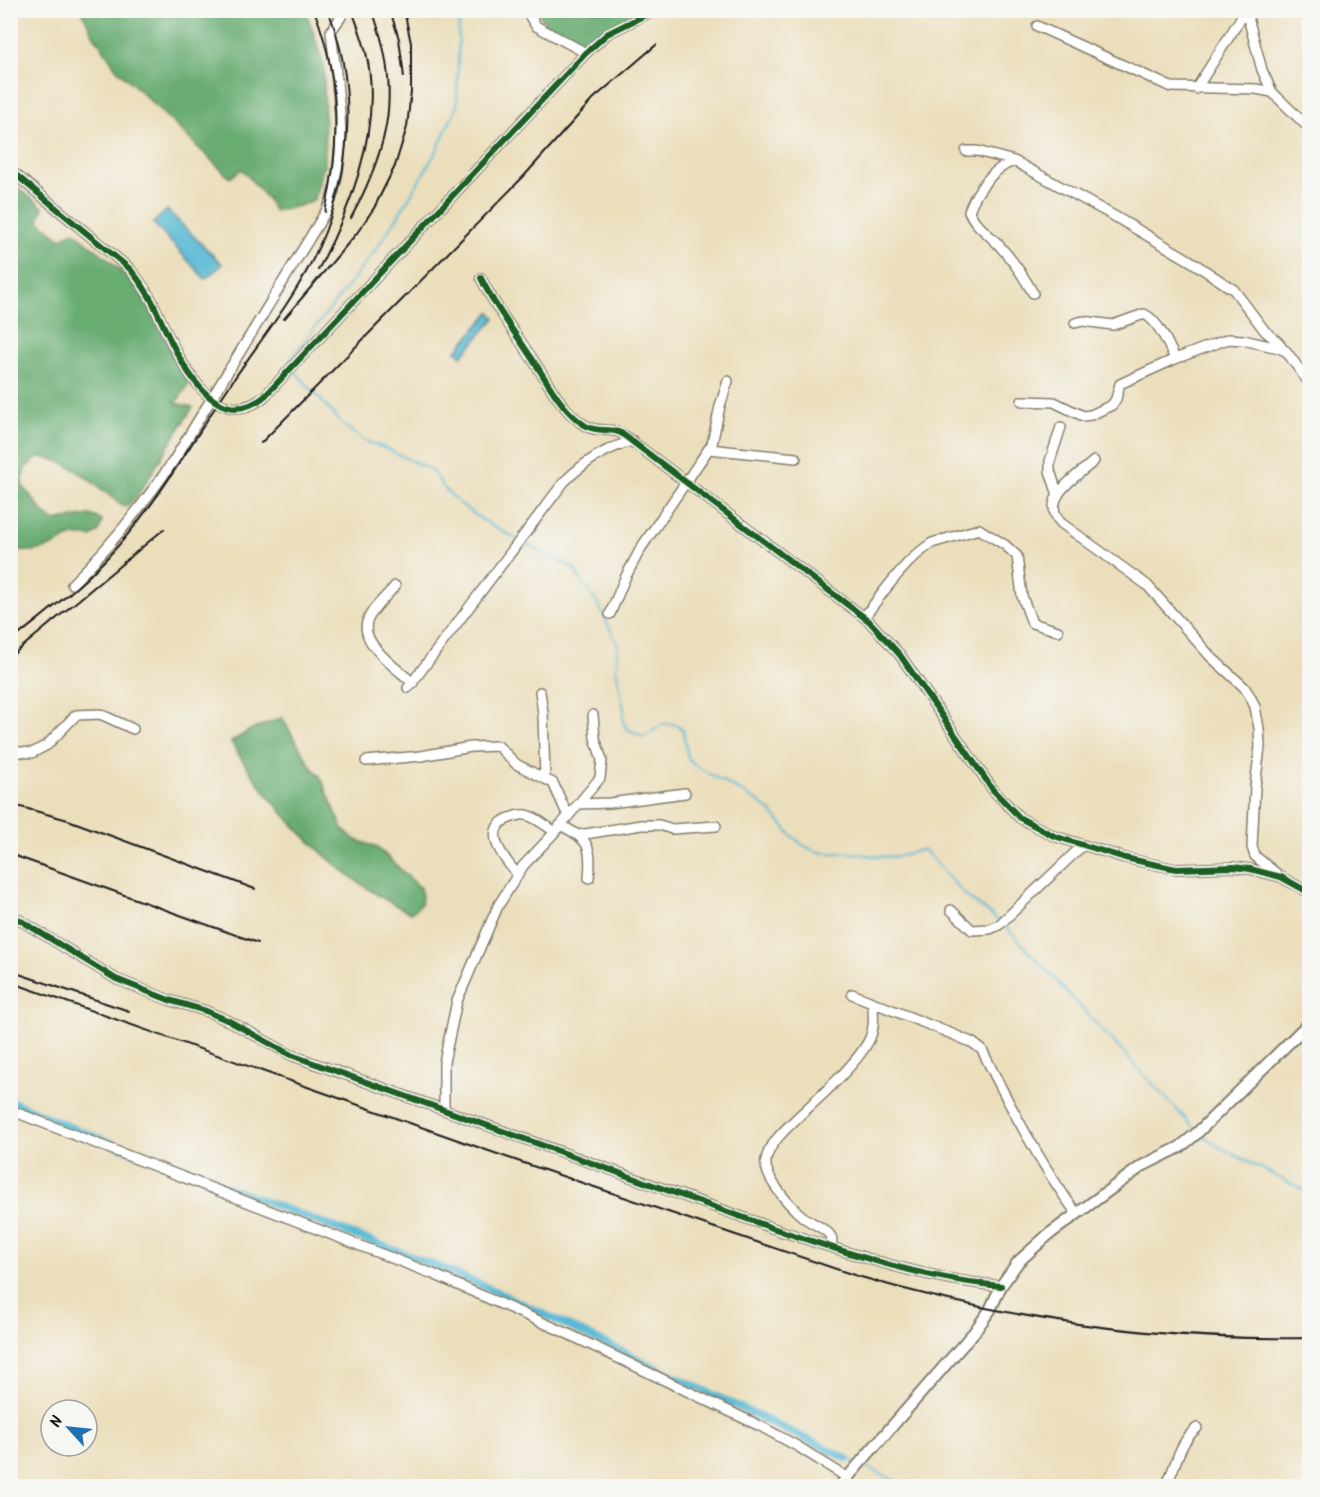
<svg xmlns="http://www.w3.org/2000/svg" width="1320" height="1497" font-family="Kalam,sans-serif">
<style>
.forest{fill:#67ac72;stroke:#426447;stroke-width:1.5}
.water{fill:#54b8d3;stroke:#386a78;stroke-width:1.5}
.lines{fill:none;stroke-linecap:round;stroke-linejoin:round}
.stream{stroke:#54b8d3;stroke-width:2}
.canal{stroke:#54b8d3;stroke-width:8}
.minor-casing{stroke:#847d6c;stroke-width:12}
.major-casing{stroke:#847d6c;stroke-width:14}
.minor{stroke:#fff;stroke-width:9}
.major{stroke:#fff;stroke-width:10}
.rail{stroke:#1c1c1c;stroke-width:2}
.cycleway-casing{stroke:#f6f6f2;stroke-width:10}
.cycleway{stroke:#1b5e20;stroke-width:6}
</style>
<rect width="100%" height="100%" fill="#f6f6f2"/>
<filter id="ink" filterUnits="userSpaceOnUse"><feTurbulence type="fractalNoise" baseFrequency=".0167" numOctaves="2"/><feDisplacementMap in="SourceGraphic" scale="12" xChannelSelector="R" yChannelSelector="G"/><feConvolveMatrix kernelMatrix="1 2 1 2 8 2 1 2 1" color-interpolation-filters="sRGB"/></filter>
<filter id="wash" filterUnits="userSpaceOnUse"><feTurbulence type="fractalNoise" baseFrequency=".008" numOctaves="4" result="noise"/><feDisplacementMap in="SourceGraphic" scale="24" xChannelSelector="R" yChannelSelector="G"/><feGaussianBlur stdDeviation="1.35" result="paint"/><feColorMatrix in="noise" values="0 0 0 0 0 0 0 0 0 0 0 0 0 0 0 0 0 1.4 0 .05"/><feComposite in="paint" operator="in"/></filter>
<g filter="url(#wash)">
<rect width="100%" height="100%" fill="#ebdebb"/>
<!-- forest -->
<path class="forest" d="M82 11H306L324 65 325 162 314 200 299 206 274 211 268 200 242 169 230 178 116 68 91 31Z
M537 11H645L602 33 575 42C556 34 547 28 537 11Z
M10 182 43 207 39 221 61 239 73 231 113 263 138 288 189 384 176 403 193 407 136 498 125 507C97 488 74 460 39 457L25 468 22 485 43 512 53 521 90 515 102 520 99 532 91 537C71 532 67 540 50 547 37 552 24 551 10 551Z
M282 718 312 768 320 776 343 829 354 839 378 848 420 888 422 896 421 904 411 913C338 879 272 811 231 742L250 730Z"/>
<!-- water -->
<path class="water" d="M167 210 222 264 221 266 205 279 153 223Z
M490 312 495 318 462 356 456 351Z"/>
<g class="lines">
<!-- stream -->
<path class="stream" d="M290 365 289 362 292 357 372 255 397 218 436 152 457 106 459 18 461 15 471 10
M294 370 344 426 355 434 365 441 382 447 429 469C437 475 440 484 447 491 464 510 495 528 517 539
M522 542 573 568 599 606 618 645 616 667 624 710 623 722 627 729 641 736H646L663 724H673L679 726 683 730 688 759 696 766C718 780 743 791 764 806 782 819 790 842 815 851 827 856 839 851 851 853 870 855 888 859 906 855 913 853 916 849 924 850L965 895 999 921
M1004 925 1195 1129
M1201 1134 1219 1147 1310 1193
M846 1458 855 1462
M866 1467 906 1486"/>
<!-- canal -->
<path class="canal" d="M10 1101 74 1129 444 1269 497 1292 846 1458"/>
</g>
</g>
<g filter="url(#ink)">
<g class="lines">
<!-- minor casing -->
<g class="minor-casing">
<path id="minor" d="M526 10 536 26 586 53
M1246 10 1262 70 1272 92 1310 129
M1037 26 1171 87 1256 89 1272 92
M1196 89 1246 10
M966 151H977L1014 161 1114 216 1189 260 1234 290 1265 331 1279 343 1283 350
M1014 161C993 168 976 191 969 211 974 224 987 233 997 243 1011 258 1023 275 1033 293
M10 170 130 269C139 280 147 291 153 303 171 341 209 442 265 396L586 53 607 34 655 10
M481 278C494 306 514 331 531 357 547 380 561 411 586 426 598 433 609 427 621 433L869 621 900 655 993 790 1020 818 1054 836 1125 858 1176 869 1233 867 1250 869 1281 877 1310 893
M1075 323 1083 321 1113 325 1144 314C1158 320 1169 345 1175 359
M1022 401 1054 402 1083 416 1091 415 1112 405 1116 399 1120 384 1175 359 1228 339 1243 340 1279 348 1286 351 1310 384
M709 449 796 458
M1094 461C1078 476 1038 498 1061 523L1147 585 1211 657 1244 687 1250 696 1255 707 1259 728 1260 747 1255 787 1252 847 1255 856 1277 874
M1058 495 1050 471V461L1061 427
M72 584C111 546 143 505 174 460L328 208C351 151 337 90 331 31L341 17V10
M395 586C386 597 371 609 367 622 360 644 399 670 413 683
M610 614 625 578 641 548 712 444 720 406 728 381
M864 617C884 592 904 561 932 543L979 529 1005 545 1017 556 1022 596 1032 623 1058 631
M408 688 564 482C584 462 605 448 633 441
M540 692 543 713 545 778
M10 751 32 753 47 745 76 715 100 714 133 729
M366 761 421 756 471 747 498 746 516 764 553 783 568 816
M578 804 610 803 685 793
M560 825C589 839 592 846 589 878
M579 835 641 825H659L672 829 716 826
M517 874C505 860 481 831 507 819 513 817 519 814 526 815 536 817 546 826 555 832
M951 910 972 930 990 929 999 925 1082 846
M10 914 116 979 169 1000 206 1011 229 1021 291 1055 778 1230C851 1254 924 1279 1001 1286
M852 994 952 1034 973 1043 982 1050C1010 1106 1040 1164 1077 1214
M10 1110 433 1274 564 1332 760 1426 797 1446 848 1478
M444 1110V1062L457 1001 498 906 523 866 555 832 600 778 602 760 595 738 593 715
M831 1247C832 1242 833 1238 829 1234 823 1227 810 1223 802 1216 790 1206 763 1177 766 1160 769 1143 787 1128 799 1116 819 1098 859 1062 870 1038 875 1026 874 1014 872 1002
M1166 1486C1176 1466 1179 1442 1197 1428"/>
</g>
<!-- major casing -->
<g class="major-casing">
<path id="major" d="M840 1486 975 1331 990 1310 1001 1286 1018 1262 1048 1235 1142 1166 1180 1147 1196 1134 1310 1022"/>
</g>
<!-- minor -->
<use href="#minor" class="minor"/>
<!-- major -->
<use href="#major" class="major"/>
<!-- rail -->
<path class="rail" d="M314 10C340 76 341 144 325 212
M390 10 399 39 404 77
M351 218C390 145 402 90 372 10
M318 270C351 208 382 128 367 57 364 42 358 27 353 13
M284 319 357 233 374 208 395 166 407 127 411 91V43L404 10
M261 443 524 176 593 99 656 45
M10 642C37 620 65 599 90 575 148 521 188 447 232 382 259 342 290 304 312 261 351 184 360 91 328 10
M10 657 164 529
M10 804 68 820 255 889
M10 854 258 943
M10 971 129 1011
M10 982 506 1157 854 1275C1002 1319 1154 1341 1310 1338"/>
<!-- cycleway casing -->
<g class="cycleway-casing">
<path id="cycleway" d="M10 170 130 269C139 280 147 291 153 303 171 341 209 442 265 396L586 53 607 34 655 10
M481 278C494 306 514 331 531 357 547 380 561 411 586 426 598 433 609 427 621 433L869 621 900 655 993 790 1020 818 1054 836 1125 858 1176 869 1233 867 1250 869 1281 877 1310 893
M10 914 116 979 169 1000 206 1011 229 1021 291 1055 778 1230C851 1254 924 1279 1001 1286"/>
</g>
<!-- cycleway -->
<use href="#cycleway" class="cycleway"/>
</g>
</g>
<!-- margin -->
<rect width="1320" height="1497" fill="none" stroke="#f6f6f2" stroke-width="36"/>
<!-- north arrow -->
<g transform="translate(69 1428) rotate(297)"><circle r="28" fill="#f6f6f2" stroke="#9f9f9c" stroke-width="1.5"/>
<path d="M0-4.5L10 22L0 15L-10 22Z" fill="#1f6fb2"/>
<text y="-9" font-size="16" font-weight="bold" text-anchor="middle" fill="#1c1c1c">N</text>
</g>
</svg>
